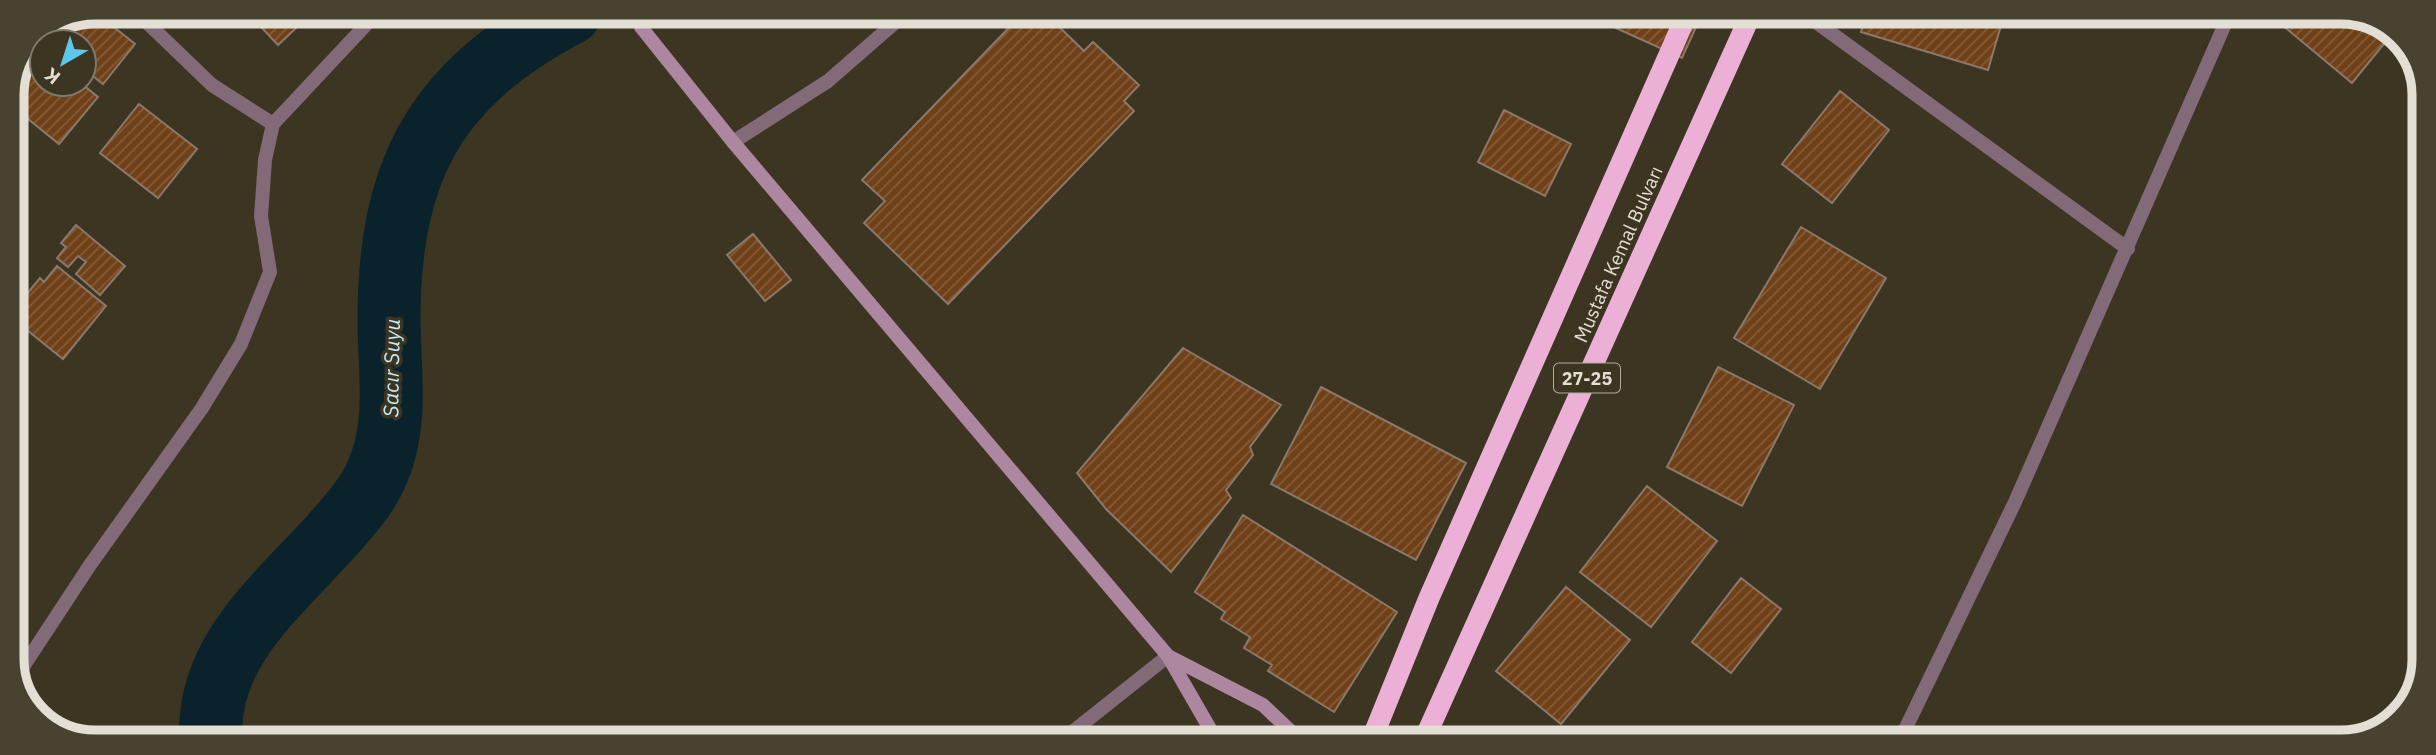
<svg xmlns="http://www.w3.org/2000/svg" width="2436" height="755" font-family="'IBM Plex Sans',sans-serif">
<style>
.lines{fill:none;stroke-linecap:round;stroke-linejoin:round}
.river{stroke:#0a222b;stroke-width:63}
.building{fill:url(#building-hatch);stroke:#8c786a;stroke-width:2}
.street{stroke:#826a79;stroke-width:14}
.secondary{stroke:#ad869f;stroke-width:14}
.highway{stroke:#ecb0d6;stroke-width:21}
.labels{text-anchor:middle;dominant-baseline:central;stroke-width:7;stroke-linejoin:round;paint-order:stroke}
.shield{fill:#3b3522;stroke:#b1ac9f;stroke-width:2}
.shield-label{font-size:18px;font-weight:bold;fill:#e3dfd4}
.street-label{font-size:19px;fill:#e3dfd4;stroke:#3b3522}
.water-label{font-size:21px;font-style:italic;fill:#c3eafa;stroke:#3b3522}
.rim{fill:none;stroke:#e3dfd4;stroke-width:9}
</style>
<defs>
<pattern id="building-hatch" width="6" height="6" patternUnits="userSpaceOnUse" patternTransform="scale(1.75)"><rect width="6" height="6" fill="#704118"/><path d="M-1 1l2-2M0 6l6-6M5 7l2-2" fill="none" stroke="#845c39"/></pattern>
</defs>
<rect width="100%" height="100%" fill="#3b3522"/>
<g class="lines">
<!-- river -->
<path class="river" d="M211 740C205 651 281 593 334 533 351 514 367 496 377 473 398 426 390 376 389 326 388 172 433 85 570 13"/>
</g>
<!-- building -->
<path class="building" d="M95 12 135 44 103 84 84 69V42H50L43 36 46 33Z
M162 12H188L178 25Z
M247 12 312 13 278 45Z
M1023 13H1045L1084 51 1093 42 1139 85 1124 101 1134 111 948 304 864 223 885 201 862 180Z
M1482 14H1511L1506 25Z
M1585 14H1702L1682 58Z
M1866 15H2004L1988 70 1861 32Z
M2270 15H2363L2392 34 2352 83Z
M34 44 42 51V84H82L98 97 59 144 12 106V95Z
M1840 91 1889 130 1832 203 1782 164Z
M139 104 197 149 158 198 100 153Z
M1504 110 1571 144 1545 196 1478 162Z
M12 111 24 121 16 131 12 128Z
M76 225 125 266 100 295 76 274 86 262 78 256 68 267 57 258 66 247 61 243Z
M1801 227 1886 278 1820 389 1734 338Z
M753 234 791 280 765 301 727 255Z
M57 266 106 306 63 359 12 318V312L40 278 44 282Z
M1183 348 1281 405 1250 447 1253 455 1226 490 1231 498 1171 572 1106 509 1077 473Z
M1718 367 1794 405 1742 506 1667 467Z
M1321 387 1466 463 1416 560 1271 484Z
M1647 486 1717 541 1651 627 1580 572Z
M1243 515 1397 612 1334 712 1268 671 1272 665 1244 648 1250 637 1221 619 1225 612 1195 592Z
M1741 578 1781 609 1731 673 1692 642Z
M1566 587 1630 640 1561 724 1496 671Z"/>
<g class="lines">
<!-- street -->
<path class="street" d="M136 12 212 85 273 124
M1805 14 2128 249
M733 142 828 81 906 13
M17 676 90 565 202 408 241 344 270 272 261 216 265 160 273 124 377 13
M1061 741 1168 656
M1899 742 2015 502 2229 15"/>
<!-- secondary -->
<path class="secondary" d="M635 13 641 27 733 142 1168 656 1217 741
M1168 656 1263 705 1301 741"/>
<!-- highway -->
<path class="highway" d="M1371 741 1429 598 1687 14
M1423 742 1751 14"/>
</g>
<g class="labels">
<!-- shield labels -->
<rect class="shield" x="1554" y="363.5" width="66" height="29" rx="5"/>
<g class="shield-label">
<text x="1587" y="378">27-25</text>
</g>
<!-- street labels -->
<g class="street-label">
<text transform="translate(1618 254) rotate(-66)">Mustafa Kemal Bulvarı</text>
</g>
<!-- water labels -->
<g class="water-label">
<text transform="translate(391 368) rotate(-89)">Sacır Suyu</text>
</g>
</g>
<!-- crop -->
<path d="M0 0H2436V755H0ZM95 24H2341A71 71 0 0 1 2412 95V659A71 71 0 0 1 2341 730H95A71 71 0 0 1 24 659V95A71 71 0 0 1 95 24Z" fill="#484330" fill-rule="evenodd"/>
<path class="rim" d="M95 24H2341A71 71 0 0 1 2412 95V659A71 71 0 0 1 2341 730H95A71 71 0 0 1 24 659V95A71 71 0 0 1 95 24Z"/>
<!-- north arrow -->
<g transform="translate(63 63) rotate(219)"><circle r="33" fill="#3b3522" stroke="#7e7969" stroke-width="2"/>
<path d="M0-5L12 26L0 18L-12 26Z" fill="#5cc7e8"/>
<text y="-10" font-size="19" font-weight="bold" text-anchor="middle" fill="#e3dfd4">K</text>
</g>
</svg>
